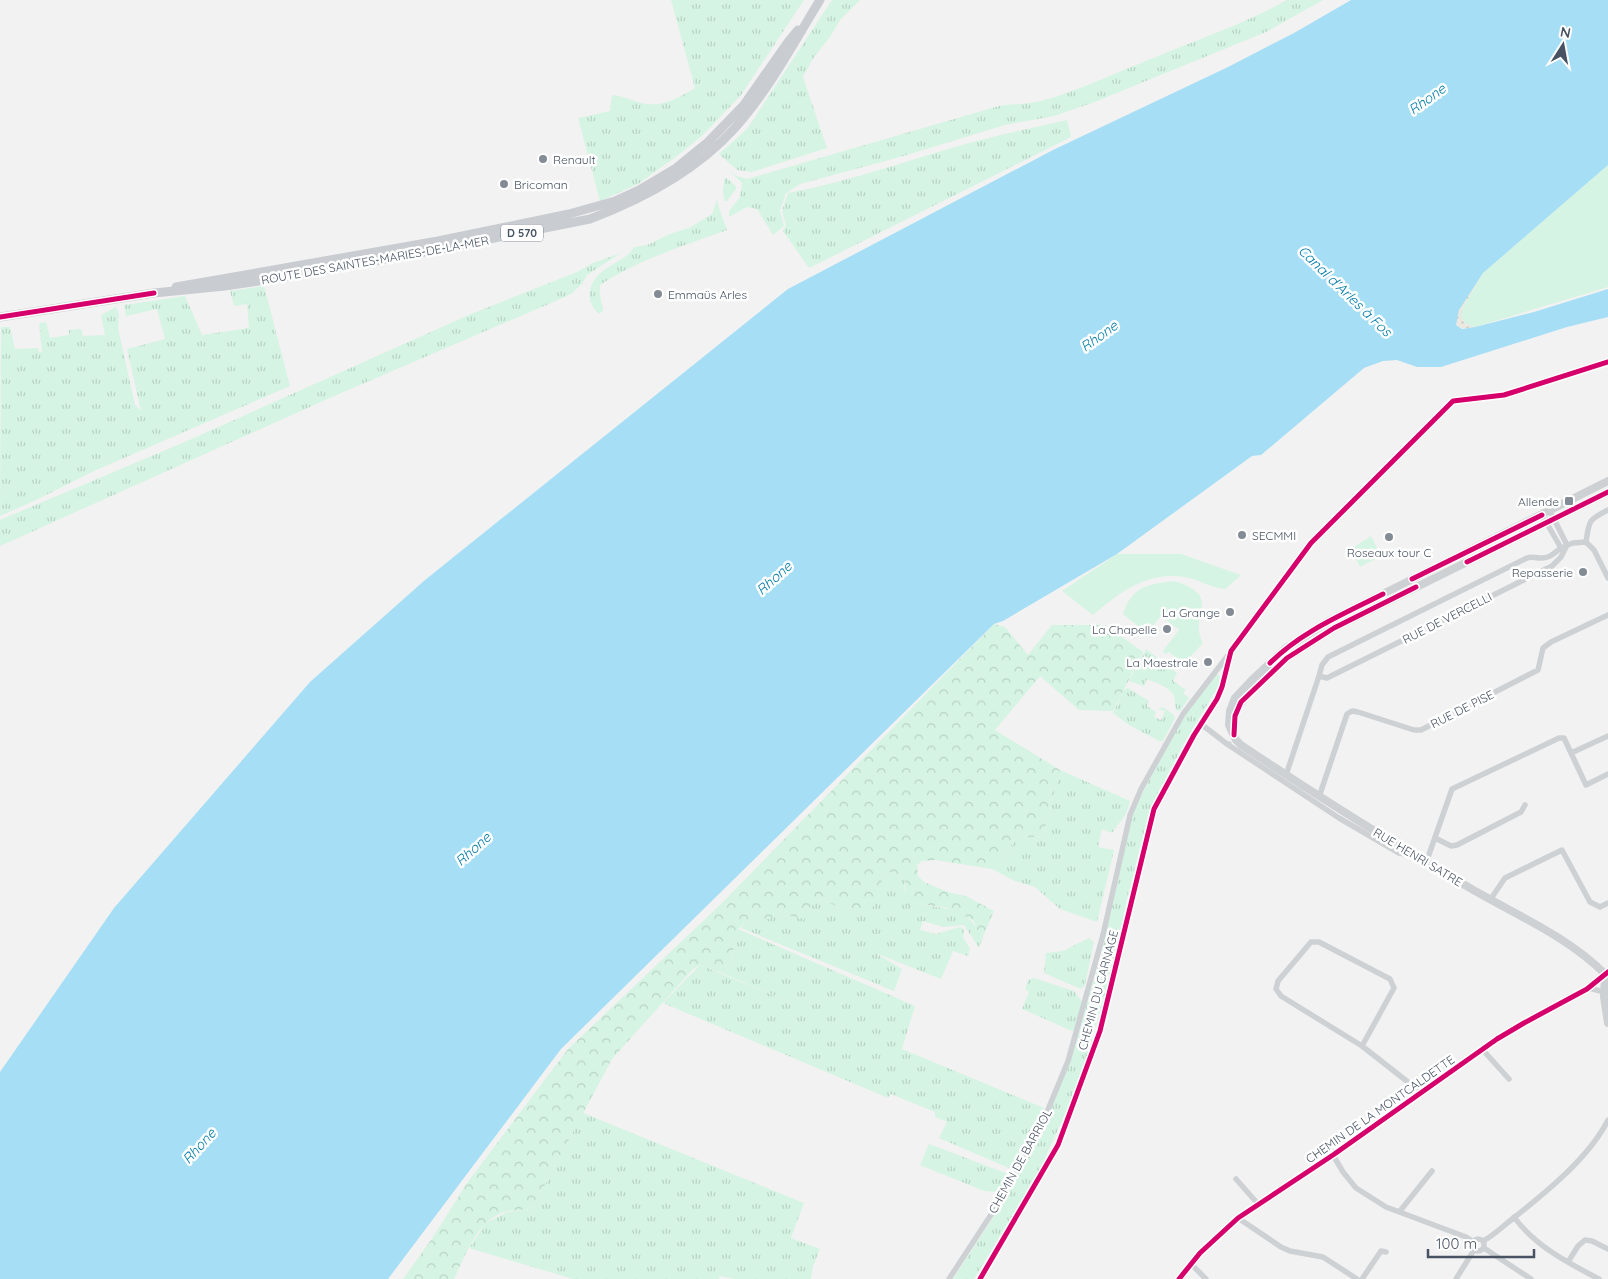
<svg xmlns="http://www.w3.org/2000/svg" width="1608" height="1279" font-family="Quicksand,sans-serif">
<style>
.grass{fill:url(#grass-tufts)}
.forest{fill:url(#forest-crowns)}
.sand{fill:url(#sand-dots)}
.green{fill:#d5f4e3}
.water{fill:#a6dff5}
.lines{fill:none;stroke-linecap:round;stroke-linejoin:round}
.minor{stroke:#ced1d3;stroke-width:5.5}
.tertiary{stroke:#ced1d3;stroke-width:8}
.primary{stroke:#c9cdd2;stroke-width:9}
.cycleway-casing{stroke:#fff;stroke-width:8}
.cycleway{stroke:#d6006c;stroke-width:5}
.poi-dot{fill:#838b94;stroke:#fff;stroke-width:2}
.labels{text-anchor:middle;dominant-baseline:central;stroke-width:5;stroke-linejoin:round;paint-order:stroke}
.shield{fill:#fff;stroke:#7e8791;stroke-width:1}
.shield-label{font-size:11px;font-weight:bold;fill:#475362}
.poi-label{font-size:12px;fill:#475362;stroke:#fff;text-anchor:end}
.street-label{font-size:12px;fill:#475362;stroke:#fff}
.water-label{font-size:14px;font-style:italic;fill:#027caa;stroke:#fff}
</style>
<defs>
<pattern id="grass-tufts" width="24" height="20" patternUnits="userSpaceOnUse" patternTransform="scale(1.25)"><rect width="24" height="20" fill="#d5f4e3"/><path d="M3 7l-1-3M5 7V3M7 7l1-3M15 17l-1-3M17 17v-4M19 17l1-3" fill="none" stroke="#b8d3c5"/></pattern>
<pattern id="forest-crowns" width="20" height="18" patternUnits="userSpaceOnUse" patternTransform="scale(1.25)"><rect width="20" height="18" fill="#d5f4e3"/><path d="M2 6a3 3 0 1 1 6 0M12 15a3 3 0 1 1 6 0" fill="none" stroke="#b8d3c5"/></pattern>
<pattern id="sand-dots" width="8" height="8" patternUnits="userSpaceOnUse" patternTransform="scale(1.25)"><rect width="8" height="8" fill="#ebe8e1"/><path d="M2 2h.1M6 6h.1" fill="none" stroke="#cbc9c4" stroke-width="1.8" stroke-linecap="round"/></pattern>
</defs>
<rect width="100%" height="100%" fill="#f3f2f2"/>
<!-- grass -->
<path class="grass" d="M671 0H804L741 95 703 135 673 159 638 184 600 201 578 118 610 111 612 95C625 96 635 103 647 104 665 106 680 97 695 88Z
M832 0H860L840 20 830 37 814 57 803 77 827 148 752 172 737 170 719 154 747 129Z
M1287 0H1323L1266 32 1092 103 1054 116 1005 125 900 157 800 184 786 193 780 211 784 226 773 235 757 209 747 207 729 217V211L740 197 742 183 730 171 737 176 747 179 999 106C1013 104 1029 104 1041 101 1078 91 1115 73 1151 59 1196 40 1244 24 1287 0Z
M1067 120 1071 137 809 268 783 231 786 225 782 211 788 193C852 181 914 158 977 141 1007 133 1037 127 1067 120Z
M725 177 736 186V189L727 201H724L723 190Z
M717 199 719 208 727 230C685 245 638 260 600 285 599 298 602 301 603 311L599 314C584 301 588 282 603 271 610 265 619 262 626 256 629 254 632 250 634 247L647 245 670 234 689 228 712 214Z
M621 253 587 275 582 284 571 294 558 300 332 397 0 546V520L187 441 471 314 577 272 593 263Z
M264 286 290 386 94 471 34 501 0 516 1 327H10L15 349 38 348 39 352H42L39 323 46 322 50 338 69 335V330L81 329 83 336 105 335 101 315 116 307 119 315 118 328 135 405 141 411 127 349 165 339 157 309 126 316 124 305 185 296 202 335 249 328 247 304 234 306 230 291Z
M1146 649 1177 673 1173 681 1186 690 1183 693 1189 698 1180 711H1177C1174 706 1176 701 1174 696 1170 687 1156 683 1147 679L1144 686 1129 681Z
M1216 674 1220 676 1219 685 1186 740 1150 808 1127 899 1112 971 1086 1059 1067 1110 1038 1173 974 1279H953L996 1213 1037 1142 1069 1065 1102 951 1131 818 1138 801 1182 720Z
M1128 688 1149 701 1147 706 1156 712 1154 717 1161 720 1165 711 1158 709 1163 707 1174 715 1175 718 1163 741H1159L1129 725 1113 713 1124 690Z
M1060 770 1130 801 1126 814 1112 833 1102 829 1098 847 1114 850 1097 922 1060 909 1035 887 1015 881 992 869C1002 861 1010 853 1013 839L1043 836Z
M893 872 904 878 905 892C910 895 915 902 921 904 943 910 966 906 977 930L984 934 979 948 964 925 943 927 923 921 920 930 936 934 960 927 964 929 963 937 970 949 968 956 953 951 941 979 875 953 902 969 894 991 741 928 744 924 784 915 801 918 812 905 821 899 834 905 846 914 880 874Z
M738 929 915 1006 902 1049 1044 1108 1024 1151 1014 1166 1009 1168 939 1138 947 1122 935 1117V1112L891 1094 888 1098 663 1003 700 965 802 1007 724 974 732 962 734 946Z
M1089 938 1094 942 1085 985 1081 989 1044 973 1046 953 1063 951Z
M1034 978 1074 991 1082 1002 1074 1030 1072 1031 1022 1009 1029 992 1025 989 1028 980Z
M583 1113 804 1203 791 1238 820 1249 813 1266 811 1279H734L720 1276 719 1279H573L469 1248 486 1223 507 1212 532 1209Z
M929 1144 1008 1174 998 1192 984 1191 920 1165Z"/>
<!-- forest -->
<path class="forest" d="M994 624 1005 627 1028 655 1052 625H1105L1143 652 1113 711 1079 710 1040 676 995 730 1060 770 1043 836 1013 839C1010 853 1002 861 992 869L935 860 922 861 917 865 918 876 924 882 948 892 966 896 994 911 984 934 977 930 973 920 948 908 920 904 908 906 904 878 893 872 880 874 885 896 866 913 846 914 834 905 821 899 809 908 804 920 801 918 784 915 744 924 738 929 734 946 732 962 724 974 700 965 693 969 612 1059 532 1209C524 1210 516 1210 508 1211 478 1218 466 1254 454 1279H403L433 1237 467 1183 568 1049 721 904Z"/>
<!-- sand -->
<path class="sand" d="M1483 273 1462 309 1466 324 1475 327C1467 328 1462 330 1456 325 1456 306 1473 288 1483 273Z"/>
<!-- green -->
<path class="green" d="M1608 165V287L1475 327 1466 324 1461 317 1462 309 1483 273Z
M1371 536 1381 556 1360 567 1351 549Z
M1117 554H1181L1241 575 1225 589C1210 588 1199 579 1184 577 1147 571 1119 593 1093 615L1062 591Z
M1175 581C1225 598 1187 613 1203 643L1184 664 1169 652 1165 654 1163 651 1179 630 1161 616 1147 633 1123 614C1132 586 1148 584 1175 581Z"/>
<!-- water -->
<path class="water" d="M1351 0H1608V165L1483 273 1459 310 1456 325 1462 329 1475 327 1534 312 1608 289V317L1567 327 1441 367H1417L1397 360 1383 361 1364 368 1261 455 1252 456 1117 554 1003 621 994 624 561 1049 388 1279H0V1072L114 908 310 682 425 580 788 289 1053 150 1228 67 1294 33Z"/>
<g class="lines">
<!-- minor -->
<path class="minor" d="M1542 515 1561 548C1554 553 1549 559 1540 558 1535 558 1532 556 1527 558L1328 657 1322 665 1319 676 1327 678 1552 566 1561 557 1567 545 1550 511
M1586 542C1589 521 1588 520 1608 510
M1586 542 1594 550 1608 578
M1565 546 1573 543 1586 542
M1201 724 1227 744H1229
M1227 744 1339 818 1399 853 1411 855
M1571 753 1586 785 1608 774
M1286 775 1319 676
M1319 797 1347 714 1352 711 1358 712 1414 730H1421L1538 670 1543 648 1551 642 1608 615
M1435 838 1451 846 1457 845 1521 812 1525 805
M1426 863 1452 789 1559 738H1564L1571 753 1608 736
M1490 900 1505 878 1562 850 1590 902 1600 907 1608 903
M1589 988 1604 992
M1362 1046 1394 988 1390 979 1319 942H1311L1278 981 1276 989 1281 996 1362 1046 1422 1093
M1482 1049 1509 1079
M1333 1155 1343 1172 1356 1188 1386 1207 1466 1237 1474 1242
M1236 1179 1258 1204
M1400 1211 1432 1171
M1514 1217C1535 1246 1568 1263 1599 1279
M1238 1218 1281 1247 1290 1251 1323 1257 1357 1279
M1472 1245a6 6 0 1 1 12 0a6 6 0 1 1-12 0Z
M1483 1241C1493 1236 1502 1227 1511 1220 1544 1194 1589 1158 1608 1120
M1484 1248 1531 1279
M1568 1262 1578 1246 1585 1240 1592 1241 1608 1249
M1191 1264 1206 1279
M949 1279 998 1204 1017 1171 1040 1129 1068 1061 1103 935 1130 815 1141 789 1183 714 1229 654
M980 1279 1058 1145 1100 1031 1154 809 1194 735 1217 699 1222 687 1231 651 1311 543 1453 401 1504 395 1608 362
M1179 1279 1200 1253 1238 1218 1333 1155 1497 1039 1524 1023 1587 989 1606 973
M1362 1279 1381 1251 1386 1252
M1456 1279 1474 1250"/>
<!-- tertiary -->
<path class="tertiary" d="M1608 481 1329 621 1286 648 1252 680 1235 698 1233 703 1230 711 1229 725 1236 740 1241 745C1316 795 1392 843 1470 888 1516 915 1567 936 1605 974L1604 997 1608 1023
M1234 731 1235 716 1237 708 1253 688 1287 658 1334 628 1608 492"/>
<!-- primary -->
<path class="primary" d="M176 287 438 241 569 214 615 201 639 190 676 168 708 142 743 106 788 42 798 30
M0 317 154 293 225 286 279 278 425 252 590 219C643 199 695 172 734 129 769 90 793 44 820 0"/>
<!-- cycleway casing -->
<g class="cycleway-casing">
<path id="cycleway" d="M0 317 154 293
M1467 562 1608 492
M1412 579 1542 515
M1270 663C1302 631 1344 614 1383 594
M1234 735 1235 716 1241 702 1287 658 1334 628 1416 587
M980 1279 1058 1145 1100 1031 1154 809 1194 735 1217 699 1222 687 1231 651 1311 543 1453 401 1504 395 1608 362
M1179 1279 1200 1253 1238 1218 1333 1155 1497 1039 1524 1023 1587 989 1608 972"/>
</g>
<!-- cycleway -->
<use href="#cycleway" class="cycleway"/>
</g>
<!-- markers -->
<g class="poi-dot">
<circle cx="543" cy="159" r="5"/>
<circle cx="504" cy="184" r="5"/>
<circle cx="658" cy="294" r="5"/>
<rect x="1564" y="496" width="10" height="10" rx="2.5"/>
<circle cx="1242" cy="535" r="5"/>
<circle cx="1389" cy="537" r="5"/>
<circle cx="1583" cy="572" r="5"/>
<circle cx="1230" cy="612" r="5"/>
<circle cx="1167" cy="629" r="5"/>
<circle cx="1208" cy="662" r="5"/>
</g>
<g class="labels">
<!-- shield labels -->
<rect class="shield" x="501" y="224.5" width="42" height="17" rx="4"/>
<g class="shield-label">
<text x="522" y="233">D 570</text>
</g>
<!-- poi labels -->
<g class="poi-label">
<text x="553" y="159" text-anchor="start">Renault</text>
<text x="514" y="184" text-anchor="start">Bricoman</text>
<text x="668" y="294" text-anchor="start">Emmaüs Arles</text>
<text x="1559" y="501">Allende</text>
<text x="1252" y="535" text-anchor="start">SECMMI</text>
<text x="1389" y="552" text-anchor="middle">Roseaux tour C</text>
<text x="1573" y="572">Repasserie</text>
<text x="1220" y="612">La Grange</text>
<text x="1157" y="629">La Chapelle</text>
<text x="1198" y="662">La Maestrale</text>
</g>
<!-- street labels -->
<g class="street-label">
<text transform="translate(375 260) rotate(-10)">ROUTE DES SAINTES-MARIES-DE-LA-MER</text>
<text transform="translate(1447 618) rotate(-27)">RUE DE VERCELLI</text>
<text transform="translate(1462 709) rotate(-27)">RUE DE PISE</text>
<text transform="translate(1418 857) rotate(31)">RUE HENRI SATRE</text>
<text transform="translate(1098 990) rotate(-75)">CHEMIN DU CARNAGE</text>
<text transform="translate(1380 1109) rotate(-35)">CHEMIN DE LA MONTCALDETTE</text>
<text transform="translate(1020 1161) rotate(-61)">CHEMIN DE BARRIOL</text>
</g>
<!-- water labels -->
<g class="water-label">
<text transform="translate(1427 99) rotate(-36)">Rhone</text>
<text transform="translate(1345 291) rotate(44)">Canal d'Arles à Fos</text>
<text transform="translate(1099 336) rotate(-36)">Rhone</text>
<text transform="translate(774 578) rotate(-42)">Rhone</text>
<text transform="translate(473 849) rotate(-42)">Rhone</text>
<text transform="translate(199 1146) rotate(-48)">Rhone</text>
</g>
</g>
<!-- north arrow -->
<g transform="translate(1563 45) rotate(11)" stroke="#ffffff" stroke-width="4" paint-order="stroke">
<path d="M0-4L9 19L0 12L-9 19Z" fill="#475362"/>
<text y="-8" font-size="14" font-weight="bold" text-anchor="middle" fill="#475362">N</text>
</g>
<!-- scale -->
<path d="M1428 1249v8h106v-8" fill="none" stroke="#475362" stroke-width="2.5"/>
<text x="1436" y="1249" font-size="15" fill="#475362" stroke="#ffffff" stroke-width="4" paint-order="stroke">100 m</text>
</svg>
